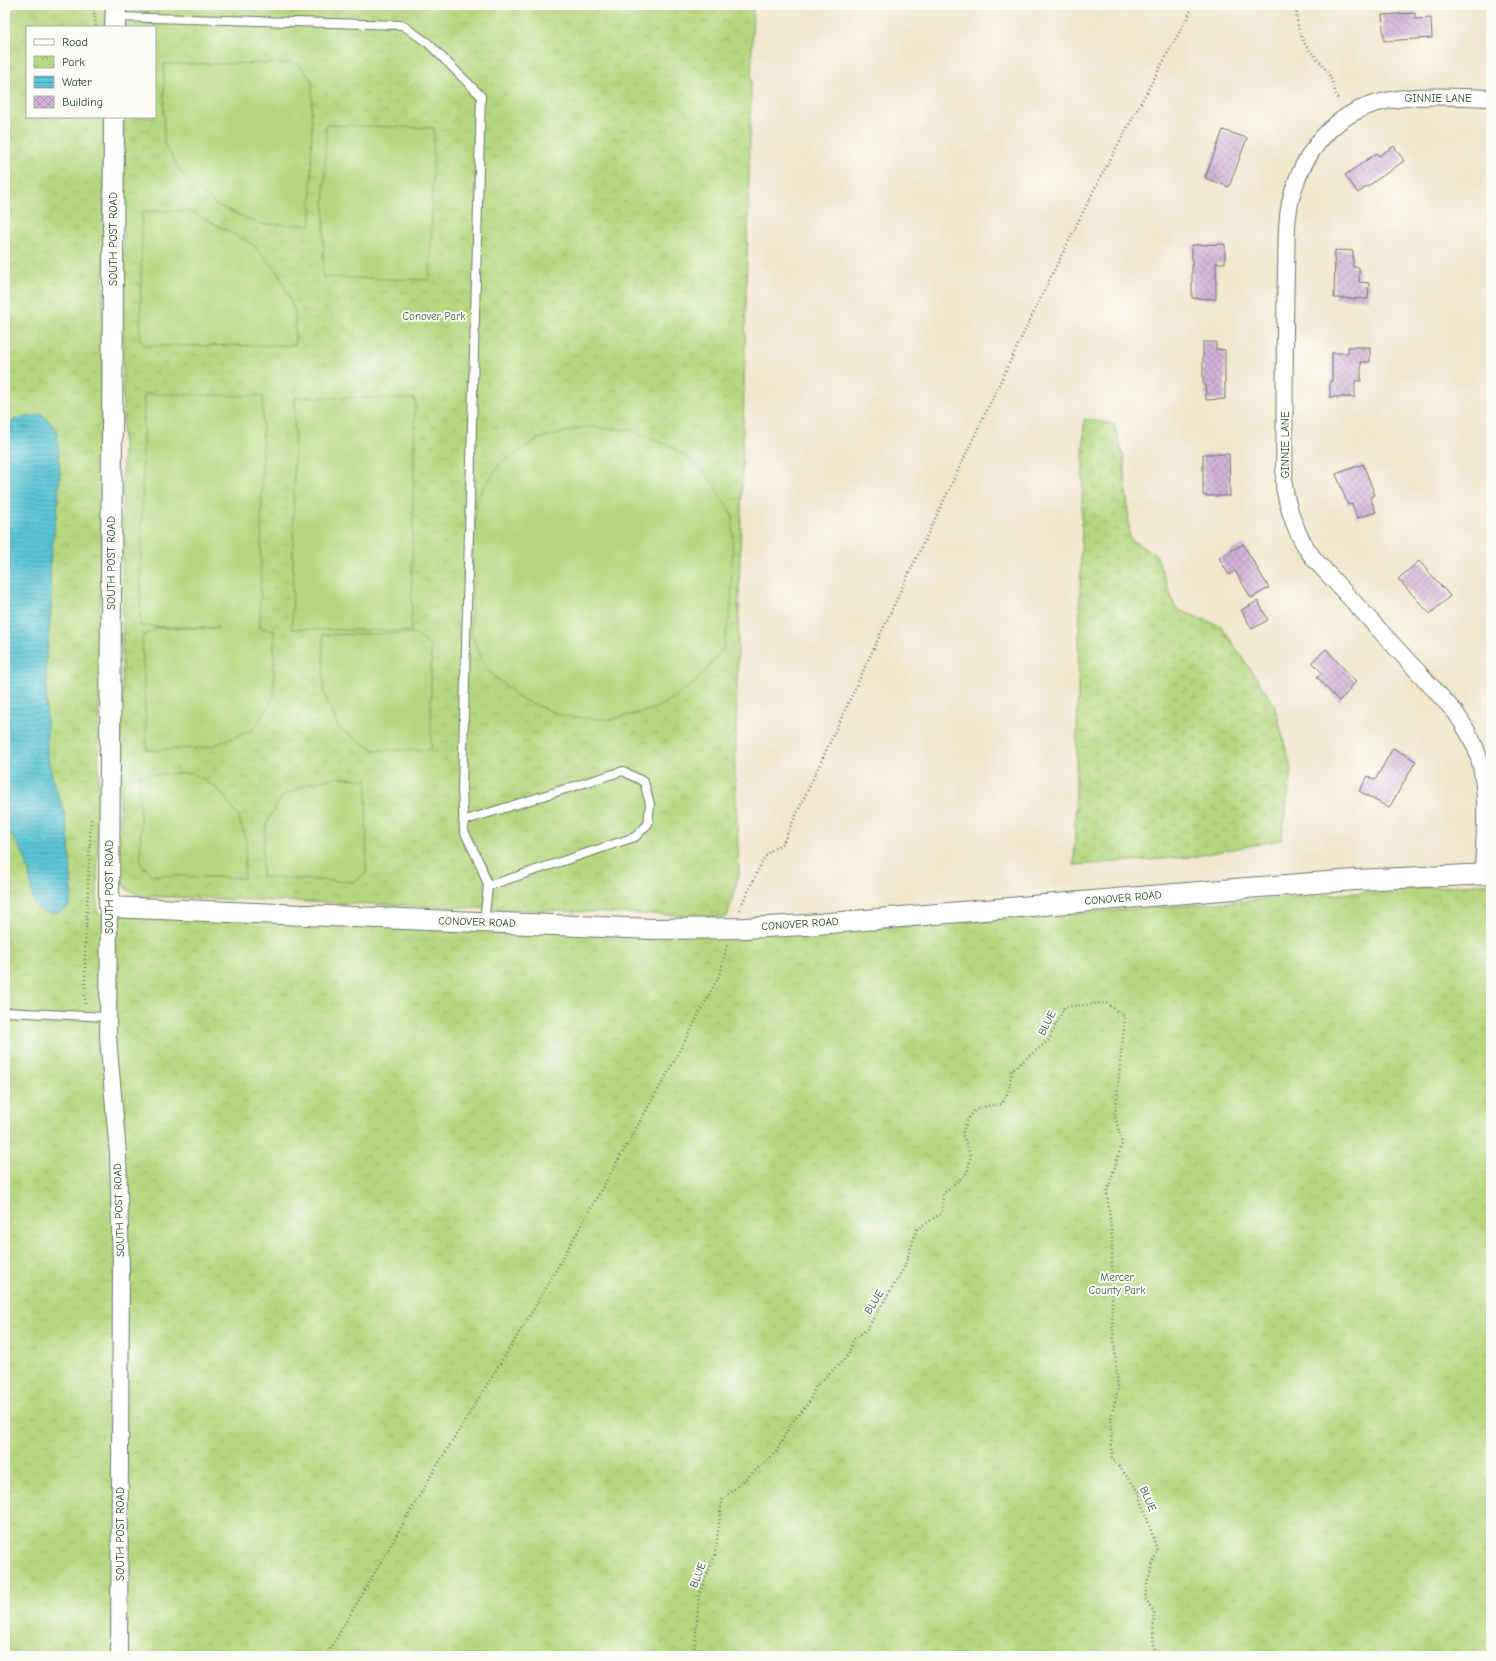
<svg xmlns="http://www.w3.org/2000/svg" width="1496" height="1661" font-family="'Comic Neue',sans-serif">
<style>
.wetland{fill:url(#wetland-marsh);stroke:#6a8a5a}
.park{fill:url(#park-crowns);stroke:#6a8a5a}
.garden{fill:#b5d77f;stroke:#6a8a5a}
.water{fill:url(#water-rules);stroke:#3c8184}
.building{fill:url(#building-cross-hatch)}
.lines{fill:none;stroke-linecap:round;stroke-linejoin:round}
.service-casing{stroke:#68786a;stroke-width:10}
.minor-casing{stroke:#68786a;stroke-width:18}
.tertiary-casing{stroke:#68786a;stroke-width:22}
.path{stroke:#68786a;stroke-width:2.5;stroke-dasharray:1 3;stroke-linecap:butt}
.service{stroke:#fff;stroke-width:8}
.minor{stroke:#fff;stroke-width:16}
.tertiary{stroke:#fff;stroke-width:20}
.labels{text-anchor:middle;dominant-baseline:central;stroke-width:4;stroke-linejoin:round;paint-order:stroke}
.street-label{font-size:11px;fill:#1f3d34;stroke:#fdfcf7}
.park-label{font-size:11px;fill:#3d5c43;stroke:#fdfcf7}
</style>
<defs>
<pattern id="wetland-marsh" width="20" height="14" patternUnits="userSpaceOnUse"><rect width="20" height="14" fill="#b5d77f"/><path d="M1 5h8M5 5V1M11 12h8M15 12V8" fill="none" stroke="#9bb96e"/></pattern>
<pattern id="park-crowns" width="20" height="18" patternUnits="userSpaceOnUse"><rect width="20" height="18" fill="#b5d77f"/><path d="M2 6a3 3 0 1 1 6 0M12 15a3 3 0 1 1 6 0" fill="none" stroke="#9bb96e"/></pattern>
<pattern id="water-rules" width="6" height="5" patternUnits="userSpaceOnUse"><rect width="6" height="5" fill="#5ac5d5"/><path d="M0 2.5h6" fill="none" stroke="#4aa1ae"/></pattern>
<pattern id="building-cross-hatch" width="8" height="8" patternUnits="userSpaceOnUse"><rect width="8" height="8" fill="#d3b2d8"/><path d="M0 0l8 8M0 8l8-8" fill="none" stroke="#ab92b0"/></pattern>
</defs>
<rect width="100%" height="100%" fill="#fdfcf7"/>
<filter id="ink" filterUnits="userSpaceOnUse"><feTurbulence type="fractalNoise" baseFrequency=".025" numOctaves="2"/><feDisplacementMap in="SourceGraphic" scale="8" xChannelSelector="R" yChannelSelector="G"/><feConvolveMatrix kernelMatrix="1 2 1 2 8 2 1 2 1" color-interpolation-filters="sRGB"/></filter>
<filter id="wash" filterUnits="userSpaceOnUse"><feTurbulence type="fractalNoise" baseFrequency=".012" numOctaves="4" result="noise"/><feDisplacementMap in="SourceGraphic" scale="16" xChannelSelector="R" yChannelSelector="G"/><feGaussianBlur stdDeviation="0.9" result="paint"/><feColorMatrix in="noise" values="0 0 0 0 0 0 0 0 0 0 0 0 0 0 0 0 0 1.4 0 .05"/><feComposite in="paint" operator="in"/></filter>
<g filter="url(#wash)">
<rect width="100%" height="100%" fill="#f1e7cd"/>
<!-- wetland -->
<path class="wetland" d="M1084 419 1114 424 1124 458 1130 539 1156 555 1176 609 1221 626 1274 704 1292 771 1281 840 1191 857 1074 865Z"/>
<!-- park -->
<path class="park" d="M5 5H106L105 27H27V117H105L97 913 134 916 874 928 1491 883V1656H5Z
M125 5H753L735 774 739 874 727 917 141 896 126 889 119 875 122 704 124 117H155V27H124Z"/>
<!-- garden -->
<path class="garden" d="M298 63 312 81 311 225 260 224 216 205 183 175 164 143V64Z
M326 125 434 128 430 280 323 277Z
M142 211H190L252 244 279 273 295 312V345L146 346 140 340Z
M144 394 263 396 260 628 274 629V698L253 730 207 748 147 750 142 637 156 628H218L140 626Z
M295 397 415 399 411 631 292 629Z
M584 427 630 430 673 447 709 477 733 516 731 609 723 649 693 685 654 709 609 720 563 716 521 699 486 669 471 632 473 539 477 497 501 463 539 439Z
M415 633 431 647V750H375L339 729 324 693 323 635Z
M193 773 220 791 239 818 246 842 244 878 151 875 141 863 139 775Z
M338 777 367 780 366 873 354 882 262 877 263 849 267 822 282 797 307 784Z"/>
<!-- water -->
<path class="water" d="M42 414 57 430 60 473 58 502 50 563 51 611 46 661 47 754 54 784 64 811 69 840 72 891 69 907C61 913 45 916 37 908 31 900 32 887 30 878 27 859 19 842 5 829V427L16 419Z"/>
<g id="blocks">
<!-- building -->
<path class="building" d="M1415 13V19L1431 18 1432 38 1384 41 1382 15Z
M1223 130 1247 138 1229 187 1205 178Z
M1394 146 1404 161 1358 193 1345 175 1377 153 1379 156Z
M1225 244V263H1216V299L1192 298V245Z
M1335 250 1353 251V267H1359V282L1369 283 1368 299 1334 298Z
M1203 342H1216V349L1225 350V399L1206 400 1205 385H1203Z
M1348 347H1370V362H1361V381H1355V397H1330V381H1332V353H1348Z
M1203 454H1229L1230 496H1203Z
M1363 464 1375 495 1370 497 1376 512 1357 518 1352 504 1348 505 1336 474Z
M1243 544 1269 588 1251 598 1235 571 1229 575 1219 558Z
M1419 561 1450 596 1430 614 1398 579Z
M1258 601 1268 620 1252 629 1241 610Z
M1326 649 1356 682 1349 688 1350 690 1339 701 1317 677 1322 673 1312 662Z
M1393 748 1416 761 1389 808 1359 791 1368 776 1375 780Z"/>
</g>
</g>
<g filter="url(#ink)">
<use href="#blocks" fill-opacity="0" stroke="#68786a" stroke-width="1"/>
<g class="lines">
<!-- service casing -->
<g class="service-casing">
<path id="service" d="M116 17 402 25 428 43 481 96 462 789 464 831 481 866 488 886 484 922
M463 821 623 771 644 782 650 804 648 824 635 837 488 886
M5 1012 108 1017"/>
</g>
<!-- minor casing -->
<g class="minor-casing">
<path id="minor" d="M1483 874C1484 834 1490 791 1477 752 1472 737 1464 725 1455 712L1314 559C1297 537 1289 514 1284 487 1285 415 1284 344 1286 272 1287 246 1285 216 1293 191 1304 155 1329 121 1365 107 1405 92 1449 97 1491 98
M109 907 108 1037 118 1154 121 1269 119 1656"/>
</g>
<!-- tertiary casing -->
<g class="tertiary-casing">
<path id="tertiary" d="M115 27 116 5
M114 117 109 907 653 929 745 928 806 925 1246 888 1355 880 1491 874"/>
</g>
<!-- path -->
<path class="path" d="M93 5 96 27
M1299 5C1296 10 1297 15 1297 20 1301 48 1313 51 1327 71 1333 80 1334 91 1338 100
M739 910 763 860 770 851 783 843 901 590 1037 305 1099 180 1194 5
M85 1004V953L91 819
M326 1656 435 1469 532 1312 671 1067 720 974 727 945
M693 1656 695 1645 699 1594 715 1555 722 1500 776 1452 792 1422 808 1404 816 1386 848 1356 853 1340 867 1329 881 1306 904 1268 917 1229 942 1213 943 1194 967 1173 971 1156 962 1134C971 1108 976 1107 1002 1104L1009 1089 1012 1070 1049 1040 1064 1007 1106 1003 1125 1017 1115 1116 1122 1144 1107 1192 1112 1237V1316L1118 1389 1111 1418 1112 1458 1138 1490 1157 1550 1147 1583 1145 1598 1154 1612 1153 1646 1160 1656"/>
<!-- service -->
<use href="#service" class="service"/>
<!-- minor -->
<use href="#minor" class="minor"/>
<!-- tertiary -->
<use href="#tertiary" class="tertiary"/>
</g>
</g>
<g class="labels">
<!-- street labels -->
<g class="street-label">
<text x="1438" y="98">GINNIE LANE</text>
<text transform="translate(113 239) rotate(-90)">SOUTH POST ROAD</text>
<text transform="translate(1285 445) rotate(-90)">GINNIE LANE</text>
<text transform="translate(111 563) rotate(-90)">SOUTH POST ROAD</text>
<text transform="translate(109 887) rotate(-90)">SOUTH POST ROAD</text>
<text transform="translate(1123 898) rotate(-5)">CONOVER ROAD</text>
<text transform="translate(477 922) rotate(2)">CONOVER ROAD</text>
<text transform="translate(800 924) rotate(-4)">CONOVER ROAD</text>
<text transform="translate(1047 1023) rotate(-63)">BLUE</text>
<text transform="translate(119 1210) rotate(-92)">SOUTH POST ROAD</text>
<text transform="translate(874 1302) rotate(-58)">BLUE</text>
<text transform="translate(1148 1499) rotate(67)">BLUE</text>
<text transform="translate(120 1534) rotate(-90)">SOUTH POST ROAD</text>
<text transform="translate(698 1575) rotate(-69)">BLUE</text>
</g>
<!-- park labels -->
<g class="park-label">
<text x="434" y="316">Conover Park</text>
<text x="1117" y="1277">Mercer<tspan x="1117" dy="13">County Park</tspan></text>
</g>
</g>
<!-- margin -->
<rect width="1496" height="1661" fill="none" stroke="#fdfcf7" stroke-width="20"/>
<!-- legend -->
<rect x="26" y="26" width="130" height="92" fill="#fdfcf7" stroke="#a4b0a9"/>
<rect x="34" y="39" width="20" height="6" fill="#ffffff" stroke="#a4b0a9"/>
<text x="62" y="46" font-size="12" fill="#1f3d34">Road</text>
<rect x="34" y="56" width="20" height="12" fill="url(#park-crowns)" stroke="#a4b0a9"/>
<text x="62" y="66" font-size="12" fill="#1f3d34">Park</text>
<rect x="34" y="76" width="20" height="12" fill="url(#water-rules)" stroke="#a4b0a9"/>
<text x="62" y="86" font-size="12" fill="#1f3d34">Water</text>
<rect x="34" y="96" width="20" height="12" fill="url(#building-cross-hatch)" stroke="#a4b0a9"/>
<text x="62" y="106" font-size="12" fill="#1f3d34">Building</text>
</svg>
